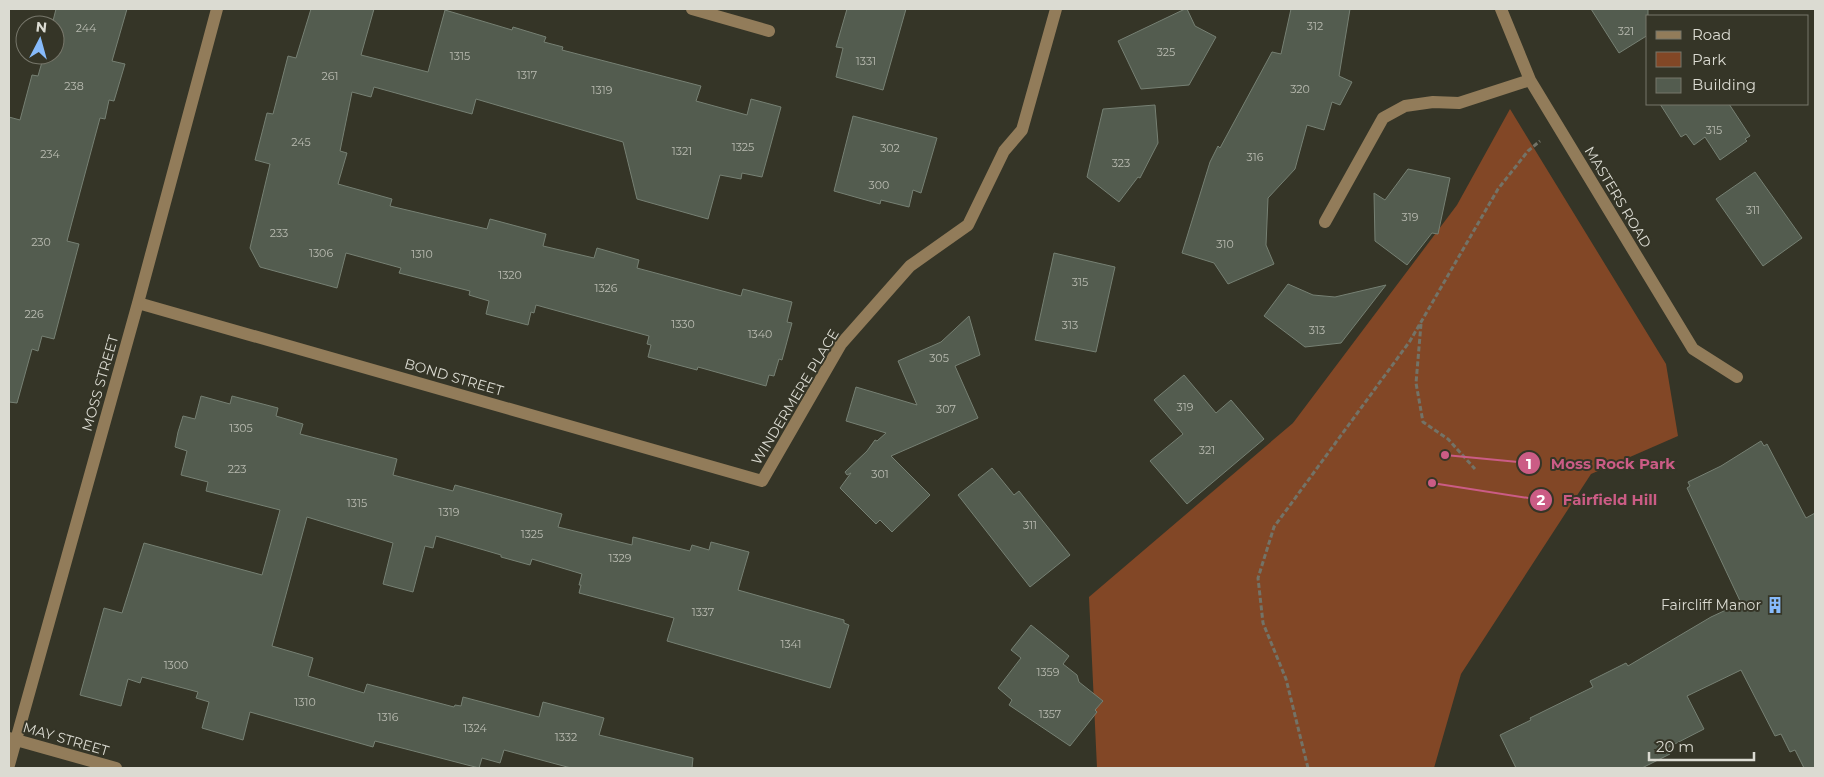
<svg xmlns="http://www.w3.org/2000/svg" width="1824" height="777" font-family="Montserrat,sans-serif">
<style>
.green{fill:#824726}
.building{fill:#535c4f;stroke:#768073}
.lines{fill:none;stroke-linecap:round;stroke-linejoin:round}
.path{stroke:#737367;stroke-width:3;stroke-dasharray:5 2.5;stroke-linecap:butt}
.minor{stroke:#927c5a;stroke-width:12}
.labels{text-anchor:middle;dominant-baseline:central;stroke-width:4;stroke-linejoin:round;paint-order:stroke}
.number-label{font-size:11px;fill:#b9bbb1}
.street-label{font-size:14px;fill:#dbdbd2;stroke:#353527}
.poi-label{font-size:14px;fill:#dbdbd2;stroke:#353527;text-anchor:end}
.leader{fill:none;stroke:#cb5c85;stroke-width:2}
.callout-dot{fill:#cb5c85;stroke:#353527;stroke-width:2}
.mark-label{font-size:15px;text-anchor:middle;font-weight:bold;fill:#fff}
.callout-label{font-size:15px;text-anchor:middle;font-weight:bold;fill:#cb5c85;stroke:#353527;stroke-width:4;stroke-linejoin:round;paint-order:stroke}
</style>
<rect width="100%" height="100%" fill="#353527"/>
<!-- green -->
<path class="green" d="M1510 109 1666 364 1678 436 1591 474 1461 674 1434 768H1097L1089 597 1293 423 1457 205Z"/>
<!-- building -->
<path class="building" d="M56 9H127L112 61 125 64 114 101 109 100 105 119 100 118 72 222 67 241 79 244 54 339 42 336 38 351 32 349 17 403 9 402V117L20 120 32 75 38 76 44 55H55V25H52Z
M311 9H374L361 55 428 72 445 10 512 30 513 27 546 37 544 42 563 47 562 50 701 86 696 101 747 115 751 99 781 107 762 177 742 173 741 179 720 175 708 219 637 199 623 142 476 99 472 114 374 87 371 97 352 92 340 151 347 153 338 184 392 199 390 206 487 229 490 219 546 234 543 246 594 258 597 248 639 260 637 268 741 296 743 289 792 302 787 322 792 323 782 360 779 359 774 376 769 375 766 386 698 367 697 370 648 357 651 345 647 344 649 336 536 305 534 313 531 312 528 325 486 314 489 301 469 295 470 291 399 273 401 268 346 253 337 288 260 267 250 248 270 164 255 160 267 113 273 114 288 56 296 58Z
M847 9H906L883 90 836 77 843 48 836 47Z
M1185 9H1187L1195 26 1216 37 1189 85 1141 89 1118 41Z
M1291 9H1350L1339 76 1352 82 1340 105 1332 102 1324 130 1307 125 1295 169 1268 198 1266 245 1274 264 1228 284 1214 263 1182 253 1210 162 1218 146 1220 148 1272 52 1281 54Z
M1591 9H1648V35L1619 53Z
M1660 104H1729L1750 136 1745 139 1747 141 1720 160 1705 137 1694 145 1686 134 1681 137Z
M1155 105 1158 143 1140 178 1138 177 1119 202 1087 177 1103 109Z
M853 116 937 138 921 193 913 190 909 207 881 200 880 204 834 191Z
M1408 169 1450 178 1438 234 1432 233 1407 265 1375 241 1374 193 1385 200Z
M1755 172 1802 238 1763 266 1716 199Z
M1054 253 1115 267 1096 352 1035 340Z
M1288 284 1313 295 1335 297 1386 285 1341 343 1305 347 1264 316Z
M969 316 980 355 955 366 978 418 891 456 930 495 892 532 880 520 876 524 840 488 851 473 847 475 845 472 867 451 875 440 877 441 886 433 846 421 856 387 917 405 898 361 941 342Z
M1184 375 1216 413 1231 400 1264 439 1187 504 1150 461 1183 434 1154 400Z
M201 396 230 404 232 396 278 408 276 416 303 424 300 434 397 459 393 475 453 491 455 485 562 514 558 527 632 545 633 537 690 551 692 545 709 550 711 542 749 552 738 590 844 620V623L849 625 830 688 667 641 674 618 579 593 581 585H579L582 574 532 559 530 565 501 557V555L436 536 433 548 425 546 413 592 383 584 393 543 307 517 272 646 313 658 308 676 364 693 367 684 454 707 455 705 461 706 463 697 539 717 543 702 604 718 599 735 693 758 692 768H571L504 750 500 763 482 758 479 768 375 741 373 747 250 712 243 740 202 728 209 702 196 698 198 692 142 677 140 683 128 679 121 706 80 695 104 608 122 613 144 543 262 575 280 510 206 491 208 482 181 475 187 451 175 447 178 432 183 416 195 419Z
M1761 441 1764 446 1767 444 1806 518 1815 513V768H1804L1795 750 1790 752 1781 734 1775 736 1741 670 1687 696 1704 729 1667 748 1670 754 1642 768H1516L1500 735 1531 720 1530 718 1593 687 1590 681 1626 663 1628 666 1711 617 1741 603 1687 488 1690 486 1688 482 1721 466Z
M992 468 1014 495 1019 491 1070 555 1030 587 958 495Z
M1031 625 1069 656 1063 664 1077 675 1079 682 1103 701 1095 710 1097 712 1070 746 1009 705 1012 700 998 688 1021 658 1011 650Z"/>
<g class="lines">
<!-- path -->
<path class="path" d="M1421 324 1416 383 1423 422 1448 439 1475 469
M1308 768 1286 679 1263 623 1258 578 1274 527 1410 341 1498 189 1528 151 1540 141"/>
<!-- minor -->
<path class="minor" d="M692 9 769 31
M1501 9 1530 80 1693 349 1737 377
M1325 222 1383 118 1405 106 1433 102 1459 103 1530 80
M138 303 762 481 841 344 910 266 968 225 1004 151 1022 130 1056 9
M9 738 116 768
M9 765 138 303 217 9"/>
</g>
<!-- icons -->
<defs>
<g id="building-bare" transform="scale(1.35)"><path d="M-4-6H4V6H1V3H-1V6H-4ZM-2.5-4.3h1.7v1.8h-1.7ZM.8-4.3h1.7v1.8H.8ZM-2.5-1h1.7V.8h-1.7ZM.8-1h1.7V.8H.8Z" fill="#87bbfb" stroke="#353527" stroke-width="2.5" paint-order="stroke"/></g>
</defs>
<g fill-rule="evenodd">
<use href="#building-bare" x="1775" y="605"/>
</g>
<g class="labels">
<!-- number labels -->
<g class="number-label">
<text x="1315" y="26">312</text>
<text x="86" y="28">244</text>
<text x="1626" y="31">321</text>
<text x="1166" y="52">325</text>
<text x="460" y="56">1315</text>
<text x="866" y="61">1331</text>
<text x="527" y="75">1317</text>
<text x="330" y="76">261</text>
<text x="74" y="86">238</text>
<text x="1300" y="89">320</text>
<text x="602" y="90">1319</text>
<text x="1714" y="130">315</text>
<text x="301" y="142">245</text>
<text x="743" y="147">1325</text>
<text x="890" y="148">302</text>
<text x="682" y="151">1321</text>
<text x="50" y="154">234</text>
<text x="1255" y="157">316</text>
<text x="1121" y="163">323</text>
<text x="879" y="185">300</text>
<text x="1753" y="210">311</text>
<text x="1410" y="217">319</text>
<text x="279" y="233">233</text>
<text x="41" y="242">230</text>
<text x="1225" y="244">310</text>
<text x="321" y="253">1306</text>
<text x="422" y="254">1310</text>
<text x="510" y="275">1320</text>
<text x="1080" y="282">315</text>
<text x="606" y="288">1326</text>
<text x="34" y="314">226</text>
<text x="683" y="324">1330</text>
<text x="1070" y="325">313</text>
<text x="1317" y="330">313</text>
<text x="760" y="334">1340</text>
<text x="939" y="358">305</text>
<text x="1185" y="407">319</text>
<text x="946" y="409">307</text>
<text x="241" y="428">1305</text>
<text x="1207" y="450">321</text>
<text x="237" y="469">223</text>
<text x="880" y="474">301</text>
<text x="357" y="503">1315</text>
<text x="449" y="512">1319</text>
<text x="1030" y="525">311</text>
<text x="532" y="534">1325</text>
<text x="620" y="558">1329</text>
<text x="703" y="612">1337</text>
<text x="791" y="644">1341</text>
<text x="176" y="665">1300</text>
<text x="1048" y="672">1359</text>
<text x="305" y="702">1310</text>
<text x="1050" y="714">1357</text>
<text x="388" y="717">1316</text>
<text x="475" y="728">1324</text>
<text x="566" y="737">1332</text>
</g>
<!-- street labels -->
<g class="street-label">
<text transform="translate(1618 197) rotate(59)">MASTERS ROAD</text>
<text transform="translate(454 377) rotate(16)">BOND STREET</text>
<text transform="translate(100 383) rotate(-74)">MOSS STREET</text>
<text transform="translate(795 397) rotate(-59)">WINDERMERE PLACE</text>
<text transform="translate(66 739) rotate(16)">MAY STREET</text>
</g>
<!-- poi labels -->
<g class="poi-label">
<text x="1761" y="605">Faircliff Manor</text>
</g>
</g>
<!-- callouts -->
<path class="leader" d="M1445 455L1529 463M1432 483L1541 500"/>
<g class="callout-dot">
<circle cx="1445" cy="455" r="5"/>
<circle cx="1432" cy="483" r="5"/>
<circle cx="1529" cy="463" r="12"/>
<circle cx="1541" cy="500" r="12"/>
</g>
<g class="mark-label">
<text x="1529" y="469">1</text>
<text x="1541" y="505">2</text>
</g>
<g class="callout-label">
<text x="1613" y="469">Moss Rock Park</text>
<text x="1610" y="505">Fairfield Hill</text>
</g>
<!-- border -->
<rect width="1824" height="777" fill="none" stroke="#dbdbd2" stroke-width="20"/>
<!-- legend -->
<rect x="1646" y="15" width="162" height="90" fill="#353527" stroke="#77776b"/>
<rect x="1656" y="31" width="25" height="8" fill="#927c5a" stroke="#77776b"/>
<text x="1692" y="40" font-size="15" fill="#dbdbd2">Road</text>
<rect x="1656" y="52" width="25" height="15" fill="#824726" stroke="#77776b"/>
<text x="1692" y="65" font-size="15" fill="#dbdbd2">Park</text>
<rect x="1656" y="78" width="25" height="15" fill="#535c4f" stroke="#77776b"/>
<text x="1692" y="90" font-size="15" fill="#dbdbd2">Building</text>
<!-- north arrow -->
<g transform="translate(40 40) rotate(6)"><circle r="24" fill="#353527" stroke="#77776b"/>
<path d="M0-4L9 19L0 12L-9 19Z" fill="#87bbfb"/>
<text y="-8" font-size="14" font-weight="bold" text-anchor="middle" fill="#dbdbd2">N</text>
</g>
<!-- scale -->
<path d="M1649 752v8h105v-8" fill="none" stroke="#dbdbd2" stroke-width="2.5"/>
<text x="1656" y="752" font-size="15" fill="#dbdbd2" stroke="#353527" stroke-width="4" paint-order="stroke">20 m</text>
</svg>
